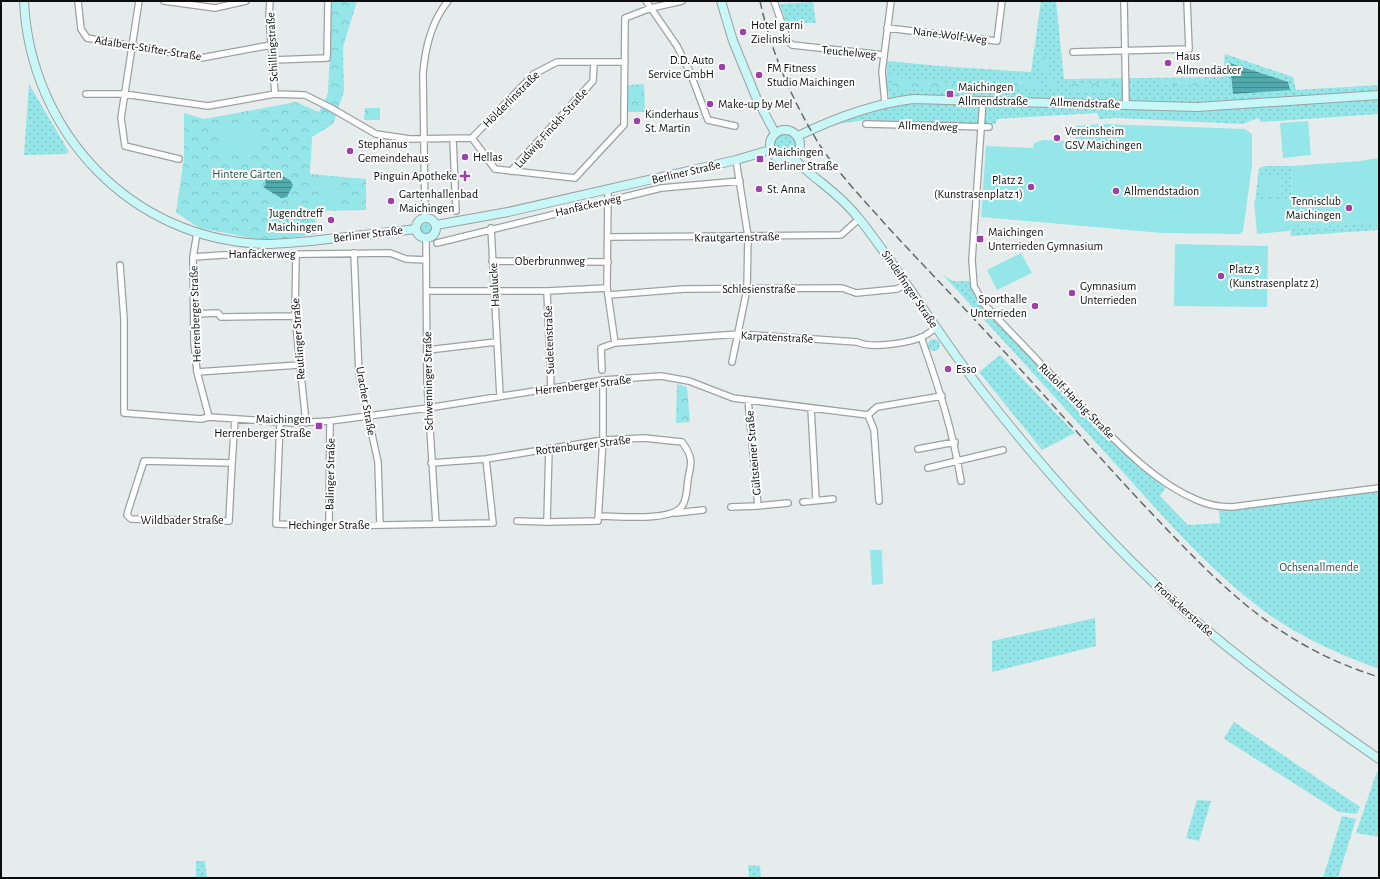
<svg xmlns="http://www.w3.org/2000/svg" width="1380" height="879" font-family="'Alegreya Sans',sans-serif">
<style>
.grass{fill:url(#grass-dots)}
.park{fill:url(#park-crowns)}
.pitch{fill:#95e6e8}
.water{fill:url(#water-rules)}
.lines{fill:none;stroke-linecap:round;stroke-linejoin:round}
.street-casing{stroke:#9ba1a1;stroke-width:8}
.secondary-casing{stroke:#9ba1a1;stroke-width:10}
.street{stroke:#fff;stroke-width:5.5}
.secondary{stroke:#c8f7f8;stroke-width:8}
.rail{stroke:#666969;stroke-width:1.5;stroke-dasharray:8 4;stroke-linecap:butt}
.poi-dot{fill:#9c40ab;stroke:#fff;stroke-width:1.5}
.labels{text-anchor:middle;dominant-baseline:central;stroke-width:4;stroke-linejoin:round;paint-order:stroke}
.poi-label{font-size:12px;fill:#0b0d0d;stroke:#fff;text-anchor:start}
.street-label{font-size:12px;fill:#0b0d0d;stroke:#fff}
.park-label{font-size:12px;fill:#254e4f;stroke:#fff}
</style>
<defs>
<pattern id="grass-dots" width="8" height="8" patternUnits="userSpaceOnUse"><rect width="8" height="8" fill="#95e6e8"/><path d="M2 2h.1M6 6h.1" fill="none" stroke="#7fc4c6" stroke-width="1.8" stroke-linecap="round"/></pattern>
<pattern id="park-crowns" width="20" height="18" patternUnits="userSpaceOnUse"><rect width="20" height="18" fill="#95e6e8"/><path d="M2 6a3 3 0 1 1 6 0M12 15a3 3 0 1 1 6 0" fill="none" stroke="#7fc4c6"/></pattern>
<pattern id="water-rules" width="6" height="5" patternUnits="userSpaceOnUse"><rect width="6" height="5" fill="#51aaac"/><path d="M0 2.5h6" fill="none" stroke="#41898a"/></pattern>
</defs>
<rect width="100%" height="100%" fill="#e6ecec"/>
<!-- grass -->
<path class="grass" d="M1041 1H1056L1064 79 1223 77 1225 54 1293 77 1296 90 1379 85V114L1261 122 1258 118 1243 124 1118 118 1099 119 1098 113 997 119 996 124 866 120 836 124 860 114 892 106 886 84 887 61 940 66 1031 72Z
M813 2 816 23 786 22 780 4Z
M29 84 69 152 65 154 24 155Z
M773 145a12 12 0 1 1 24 0a12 12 0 1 1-24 0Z
M1265 166H1291L1292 199 1255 202 1259 168Z
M1379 221V230L1291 236 1290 227 1294 226 1320 227Z
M420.5 228a5.5 5.5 0 1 1 11 0a5.5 5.5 0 1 1-11 0Z
M943 275 953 281H969L975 297 1079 408 1128 457 1166 487 1160 496 1188 525 1220 523 1219 511 1379 491V669C1335 653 1293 634 1256 605 1203 564 1155 507 1110 458 1054 397 999 335 943 275Z
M928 345a6 6 0 1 1 12 0a6 6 0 1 1-12 0Z
M1000 355 1075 433 1042 450 979 372Z
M1095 618 1096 646 992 672V641Z
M1234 722 1360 807 1357 814 1339 812 1226 740 1224 738Z
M1379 770V837L1356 833 1376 774Z
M1197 800 1211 801 1199 841 1186 838Z
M1342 816 1356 819 1338 878H1323Z
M196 861H205L207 878H196Z
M748 865 760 866 761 878H749Z"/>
<!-- park -->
<path class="park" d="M332 1H357L343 47 344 91 333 124 312 137 310 174 366 179V210L315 211 316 234 268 241 199 228 176 212 184 158V113L204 119 296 102 319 112 328 94Z
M1039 55H1045L1051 72 1039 73Z
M890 74 914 80 939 81 961 86V89L896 90 893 88Z
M1022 78V88H996V82Z
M1204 78V84L1181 86 1156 83 1155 79Z
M1080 83H1114L1119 86 1113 92 1071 91 1070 85Z
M644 84 645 112H627L628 85Z
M365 108H380V120H364Z
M677 384 687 387 690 422 676 423Z"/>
<!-- pitch -->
<path class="pitch" d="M1047 78 1057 79V89L1047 88Z
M1025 79 1039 80 1038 88 1025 87Z
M1308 121 1311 155 1283 158 1280 123Z
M1102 124 1245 129 1252 134V165L1243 231 1240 234 1162 233 981 217 986 146 1033 148 1034 143 1043 140 1075 141 1076 126Z
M258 126 259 153 219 155 218 128Z
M1379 158V221L1320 227 1294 226 1291 227 1289 231 1257 234 1254 201 1292 199 1291 166 1360 161Z
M1259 177H1282V196H1260Z
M320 182 340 183 339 208 319 207Z
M1175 244 1268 246 1267 307 1174 306Z
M1021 253 1032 273 997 290 987 270Z
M870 550H882L883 584 872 585Z"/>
<!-- water -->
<path class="water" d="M1230 63 1288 82 1290 90 1233 94Z
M272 171 290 180 293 185 287 197 281 198 263 187 266 184 263 173Z"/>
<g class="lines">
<!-- street casing -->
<g class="street-casing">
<path id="street" d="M78 1 81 29 87 38 201 58 271 45
M139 1 121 118 125 146 179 159
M164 1 215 8 246 1
M270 1 269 16 275 94
M646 1 677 46 690 72 708 120 735 126
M774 1 788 41 792 45 884 55
M1124 1 1126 105
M887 28 997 41 1002 1
M1073 52 1189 49 1187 1
M273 60 327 58 328 1
M86 94H124L208 106 275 94 305 95 331 108 376 134 410 139 472 138 495 169 575 178 624 125 625 18 651 8 682 1
M983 100 972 260 974 286 983 303C1017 339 1051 375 1086 411 1118 443 1154 482 1197 500 1208 505 1220 507 1232 507L1379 488
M885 103 882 72 891 1
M866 124 989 127
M472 138 534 74 557 62H625
M453 139 456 211
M511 171 593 81 594 63
M608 189 607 288 615 343
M425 218 423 74C425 48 431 22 448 1
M491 228 500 396
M197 233 193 257 194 342 197 372 209 417
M609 237 841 235 859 219
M426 238 427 381 436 524
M437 243 661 188 740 181
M354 253 359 375 378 462 380 525
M296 254 295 316 306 423
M193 257 223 255 390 253 406 259 426 260
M492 261 608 262
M120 265 124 319V413L201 419 209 417 294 423 330 421 428 408 603 380 661 376 689 381 733 398 868 415 874 430 879 501
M427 291H547L607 288
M547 291 551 388
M609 295 684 289 842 288 856 293 897 289 907 284
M194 314 218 313 221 317 295 316
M921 337C938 385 953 431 961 481
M428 350 496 342
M732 362 747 289 748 236 736 160
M602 370 601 348 615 343 739 334 857 342C871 349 906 343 920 338 926 336 931 331 936 328
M197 372 299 365
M811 408 816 499
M868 415 877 407 942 396
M280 422 276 524 329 526 493 523 486 459
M549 448 547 522 598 521 603 440V380
M918 449 955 442
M144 461 232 463 229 521 131 519 127 515 128 511Z
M232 463 235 419
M431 463 486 459 603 440 644 438 682 442C693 457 692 462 688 479 687 487 687 500 682 506 672 522 617 516 599 516
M928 468 1003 450
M803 502 833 499
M758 506 788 503
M731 507 758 506 748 400
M675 513 703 510
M517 521 547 522
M329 526 330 421"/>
</g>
<!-- secondary casing -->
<g class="secondary-casing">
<path id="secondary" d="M24 1C30 132 132 241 266 244 280 244 296 242 311 241 346 237 381 233 416 229
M721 1 733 41 756 97 775 133
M770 145a15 15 0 1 1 30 0a15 15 0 1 1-30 0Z
M798 136C835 118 872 104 913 99L1197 107 1379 95
M793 157C801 167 812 175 822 183 836 194 850 207 861 221 904 276 939 336 982 391 1043 469 1109 544 1183 610 1245 664 1311 712 1379 759
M416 228a10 10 0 1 1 20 0a10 10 0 1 1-20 0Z
M436 225 508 212 736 160 770 150"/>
</g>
<!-- street -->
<use href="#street" class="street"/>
<!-- secondary -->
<use href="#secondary" class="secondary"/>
<!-- rail -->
<path class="rail" d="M760 1C771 52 792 100 819 144 838 173 862 198 885 224 919 261 954 297 988 334 1039 389 1089 446 1140 501 1214 579 1272 644 1379 677"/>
</g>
<!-- markers -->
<g class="poi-dot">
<circle cx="743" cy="32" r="4"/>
<circle cx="1168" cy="63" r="4"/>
<circle cx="722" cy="67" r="4"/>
<circle cx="759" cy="75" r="4"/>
<rect x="946" y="90" width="8" height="8" rx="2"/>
<circle cx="710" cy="104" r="4"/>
<circle cx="637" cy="121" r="4"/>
<circle cx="1057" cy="138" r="4"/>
<circle cx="350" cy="151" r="4"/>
<circle cx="465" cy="157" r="4"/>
<rect x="756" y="155" width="8" height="8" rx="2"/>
<path d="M463 170h4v4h4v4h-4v4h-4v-4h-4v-4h4z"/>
<circle cx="1031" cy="187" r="4"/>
<circle cx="759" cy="189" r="4"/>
<circle cx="1116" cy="191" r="4"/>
<circle cx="391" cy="201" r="4"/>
<circle cx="1349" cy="208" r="4"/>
<circle cx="331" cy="220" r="4"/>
<rect x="976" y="235" width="8" height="8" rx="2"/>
<circle cx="1221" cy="276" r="4"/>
<circle cx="1072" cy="293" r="4"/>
<circle cx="1035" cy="306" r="4"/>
<circle cx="948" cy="369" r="4"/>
<rect x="315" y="422" width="8" height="8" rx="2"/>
</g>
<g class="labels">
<!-- poi labels -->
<g class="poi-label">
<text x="751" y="25">Hotel garni<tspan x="751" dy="14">Zielinski</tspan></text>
<text x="1176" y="56">Haus<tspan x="1176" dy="14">Allmendäcker</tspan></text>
<text x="714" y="60" text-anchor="end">D.D. Auto<tspan x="714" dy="14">Service GmbH</tspan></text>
<text x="767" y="68">FM Fitness<tspan x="767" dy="14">Studio Maichingen</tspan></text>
<text x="958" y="87">Maichingen<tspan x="958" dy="14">Allmendstraße</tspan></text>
<text x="718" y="104">Make-up by Mel</text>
<text x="645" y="114">Kinderhaus<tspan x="645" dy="14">St. Martin</tspan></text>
<text x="1065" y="131">Vereinsheim<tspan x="1065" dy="14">GSV Maichingen</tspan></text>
<text x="358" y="144">Stephanus<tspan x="358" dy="14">Gemeindehaus</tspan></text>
<text x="768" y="152">Maichingen<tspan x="768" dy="14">Berliner Straße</tspan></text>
<text x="473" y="157">Hellas</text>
<text x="457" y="176" text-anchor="end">Pinguin Apotheke</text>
<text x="1023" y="180" text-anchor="end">Platz 2<tspan x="1023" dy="14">(Kunstrasenplatz 1)</tspan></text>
<text x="767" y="189">St. Anna</text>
<text x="1124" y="191">Allmendstadion</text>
<text x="399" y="194">Gartenhallenbad<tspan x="399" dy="14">Maichingen</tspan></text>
<text x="1341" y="201" text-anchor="end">Tennisclub<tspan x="1341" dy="14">Maichingen</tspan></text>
<text x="323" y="213" text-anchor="end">Jugendtreff<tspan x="323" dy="14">Maichingen</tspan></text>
<text x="988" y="232">Maichingen<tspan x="988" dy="14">Unterrieden Gymnasium</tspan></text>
<text x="1229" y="269">Platz 3<tspan x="1229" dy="14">(Kunstrasenplatz 2)</tspan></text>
<text x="1080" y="286">Gymnasium<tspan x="1080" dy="14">Unterrieden</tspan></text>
<text x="1027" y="299" text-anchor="end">Sporthalle<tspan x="1027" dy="14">Unterrieden</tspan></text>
<text x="956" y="369">Esso</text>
<text x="311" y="419" text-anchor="end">Maichingen<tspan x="311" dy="14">Herrenberger Straße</tspan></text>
</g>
<!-- street labels -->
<g class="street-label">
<text transform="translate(950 35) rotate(7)">Nane-Wolf-Weg</text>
<text transform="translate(272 47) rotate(-93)">Schillingstraße</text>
<text transform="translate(148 48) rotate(9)">Adalbert-Stifter-Straße</text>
<text transform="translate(849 52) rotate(5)">Teuchelweg</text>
<text transform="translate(511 99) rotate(-45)">Hölderlinstraße</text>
<text transform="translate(1085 103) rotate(2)">Allmendstraße</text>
<text transform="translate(928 126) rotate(2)">Allmendweg</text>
<text transform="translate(551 128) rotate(-48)">Ludwig-Finckh-Straße</text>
<text transform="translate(686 172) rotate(-13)">Berliner Straße</text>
<text transform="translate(588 205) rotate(-13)">Hanfäckerweg</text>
<text transform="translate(368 234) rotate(-7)">Berliner Straße</text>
<text transform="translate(737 237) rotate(-1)">Krautgartenstraße</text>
<text x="262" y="254">Hanfäckerweg</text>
<text x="550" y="261">Oberbrunnweg</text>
<text transform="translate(494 285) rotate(-93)">Haulucke</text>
<text x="759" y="289">Schlesienstraße</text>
<text transform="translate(910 289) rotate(56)">Sindelfinger Straße</text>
<text transform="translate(195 314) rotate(-92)">Herrenberger Straße</text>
<text transform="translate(777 337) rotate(3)">Karpatenstraße</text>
<text transform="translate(298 339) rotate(-94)">Reutlinger Straße</text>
<text transform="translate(549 340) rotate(-92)">Sudetenstraße</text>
<text transform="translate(428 381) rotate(-91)">Schwenninger Straße</text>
<text transform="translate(583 385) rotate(-7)">Herrenberger Straße</text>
<text transform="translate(366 401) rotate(80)">Uracher Straße</text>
<text transform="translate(1077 401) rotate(45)">Rudolf-Harbig-Straße</text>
<text transform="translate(583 445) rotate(-7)">Rottenburger Straße</text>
<text transform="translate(753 453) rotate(-95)">Gültsteiner Straße</text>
<text transform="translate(330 474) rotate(-89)">Balinger Straße</text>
<text x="182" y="520">Wildbader Straße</text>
<text x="329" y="525">Hechinger Straße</text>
<text transform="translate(1184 609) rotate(42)">Fronäckerstraße</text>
</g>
<!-- park labels -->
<g class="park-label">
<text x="247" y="174">Hintere Gärten</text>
<text x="1319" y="567">Ochsenallmende</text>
</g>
</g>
<!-- border -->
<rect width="1380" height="879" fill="none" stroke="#0b0d0d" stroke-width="4"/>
</svg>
